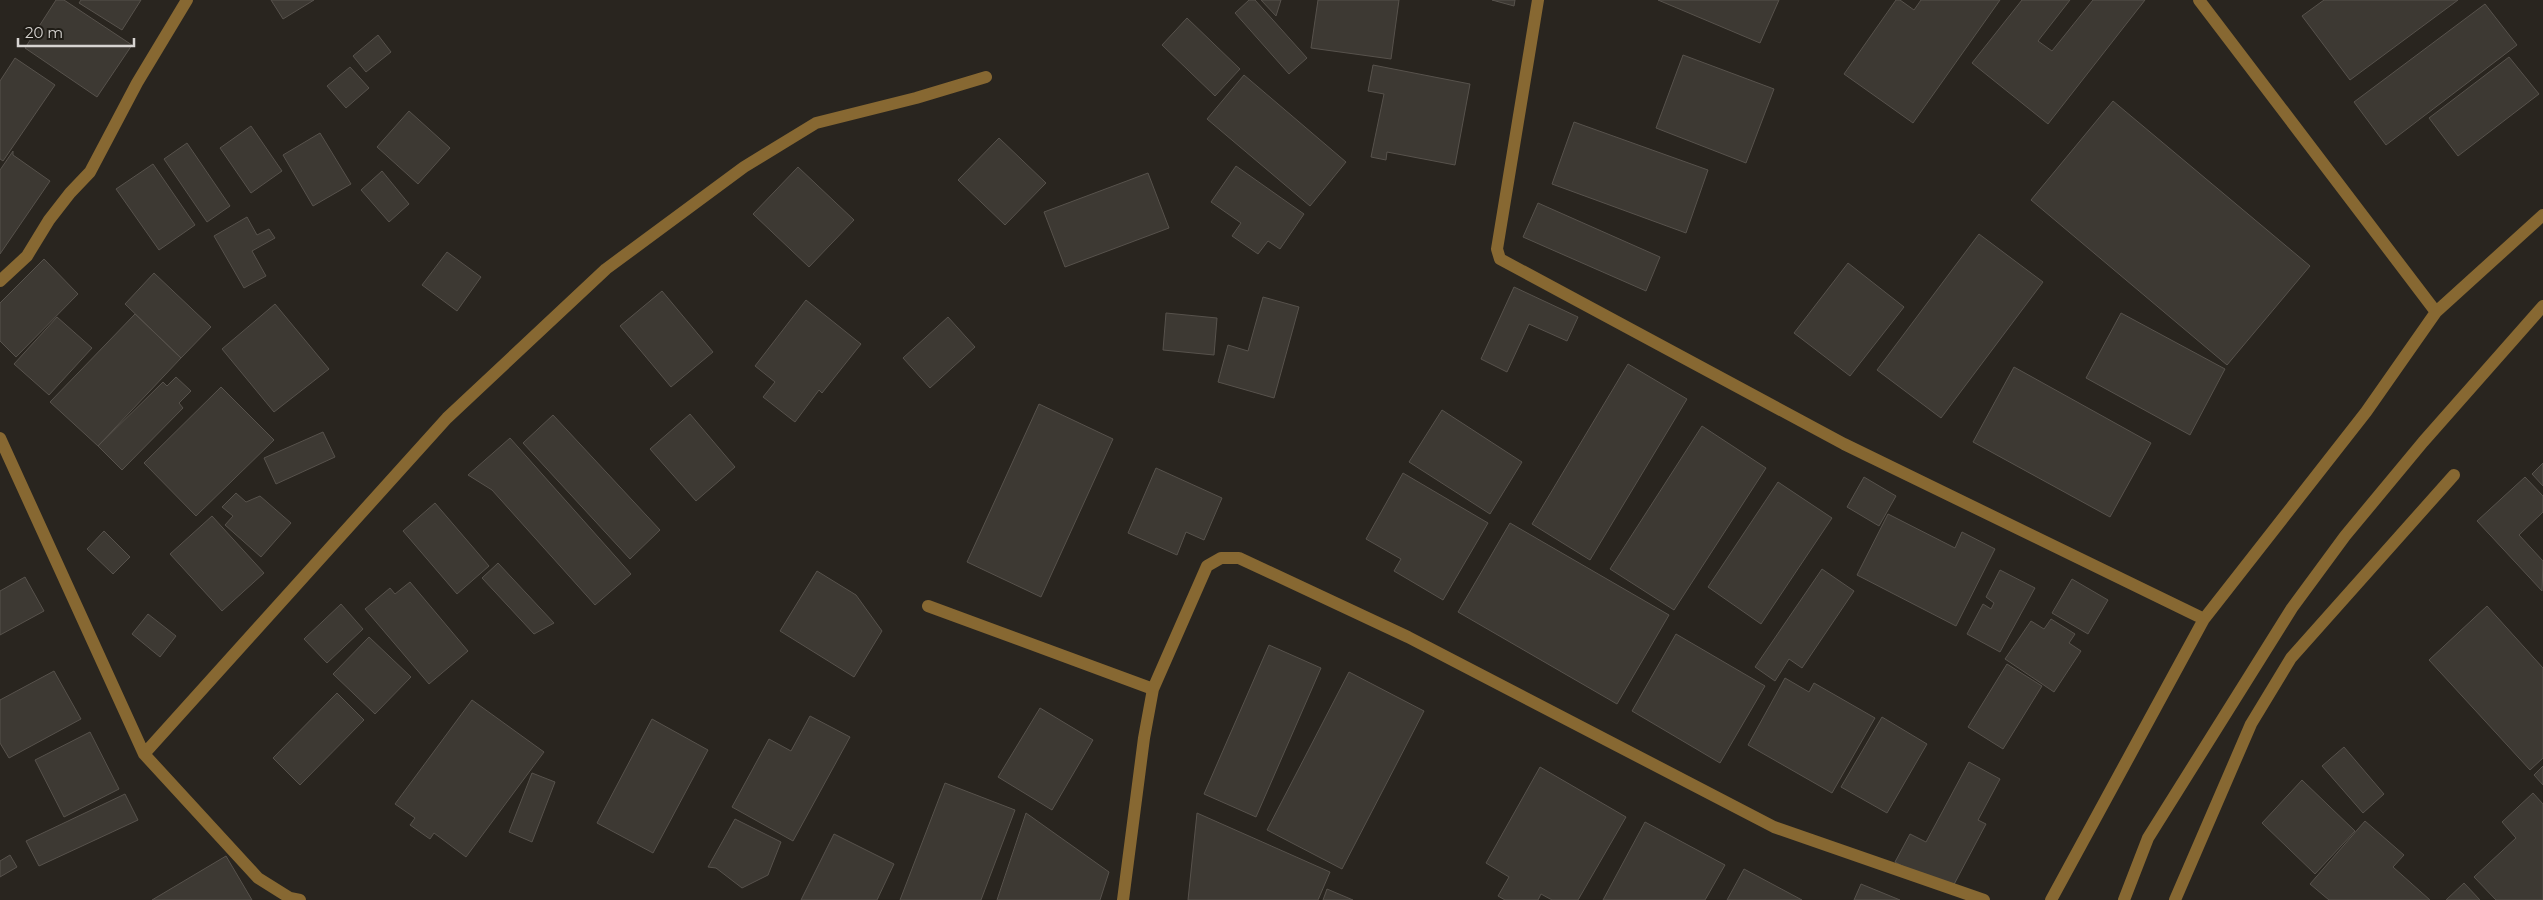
<svg xmlns="http://www.w3.org/2000/svg" width="2543" height="900" font-family="Montserrat,sans-serif">
<style>
.building{fill:#3d3933;stroke:#57524c}
.lines{fill:none;stroke-linecap:round;stroke-linejoin:round}
.minor{stroke:#876832;stroke-width:12}
</style>
<rect width="100%" height="100%" fill="#29251f"/>
<!-- building -->
<path class="building" d="M56 0H64L132 45 97 97 25 48Z
M81 0H141L122 30 79 3Z
M271 0H314L283 19Z
M1249 0H1255L1307 58 1289 74 1235 13Z
M1261 0H1281L1276 16Z
M1318 0H1399L1391 59 1311 48Z
M1492 0H1515L1514 6Z
M1658 0H1779L1760 43Z
M1896 0H1900L1914 10 1921 0H2000L1913 123 1844 74Z
M2022 0H2070L2038 41 2052 51 2093 0H2145L2048 124 1972 63Z
M2324 0H2458L2350 80 2302 16Z
M2485 4 2517 45 2386 145 2354 102Z
M1187 18 1240 69 1215 96 1162 45Z
M378 35 391 52 366 72 353 56Z
M1683 55 1774 89 1746 163 1656 128Z
M2509 57 2539 94 2458 156 2429 118Z
M15 58 55 85 3 161 0 159V81Z
M1373 65 1470 84 1455 165 1387 152 1386 160 1371 157 1384 94 1368 91Z
M350 67 369 88 346 108 327 86Z
M1244 75 1346 162 1310 206 1207 119Z
M2113 101 2310 266 2227 365 2031 200Z
M409 111 450 148 418 184 377 147Z
M1574 122 1708 170 1686 233 1552 184Z
M251 126 282 171 251 193 220 148Z
M320 133 351 184 313 206 283 155Z
M999 138 1046 183 1005 225 958 180Z
M187 143 230 206 207 222 164 159Z
M13 151V155L50 181 0 254V170Z
M153 164 195 225 159 250 116 189Z
M1236 166 1304 214 1280 249 1268 241 1258 254 1232 236 1241 223 1211 202Z
M798 167 854 220 809 267 753 214Z
M382 171 409 204 389 222 361 190Z
M1148 173 1169 228 1065 267 1044 212Z
M1538 203 1660 257 1646 291 1523 237Z
M247 217 257 235 269 229 275 238 252 251 266 276 244 288 214 236Z
M1979 234 2043 282 1941 418 1877 370Z
M447 252 481 277 457 311 422 285Z
M44 259 78 294 16 357 0 341V303Z
M1848 263 1904 307 1850 376 1794 333Z
M154 273 211 327 181 358 125 304Z
M1514 287 1578 317 1567 341 1529 324 1507 372 1481 359Z
M662 291 713 352 671 387 620 326Z
M1263 297 1299 307 1274 398 1218 382 1228 345 1248 351Z
M806 300 861 344 822 393 819 390 795 422 763 397 775 382 755 366Z
M275 304 329 369 274 412 222 349Z
M1166 313 1217 318 1214 355 1163 350Z
M2121 313 2225 369 2190 435 2086 378Z
M135 314 181 358 98 446 50 402Z
M57 317 92 348 49 395 14 364Z
M948 317 975 347 930 388 903 358Z
M1628 364 1687 399 1590 560 1532 524Z
M2014 367 2151 443 2110 517 1973 442Z
M176 377 191 391 179 403 183 408 122 470 98 446 163 382 167 386Z
M221 387 274 440 196 516 144 463Z
M1039 404 1113 439 1041 597 967 562Z
M1442 410 1522 462 1490 514 1409 462Z
M690 414 735 467 696 501 650 449Z
M553 415 660 530 630 559 523 443Z
M1702 426 1766 468 1674 610 1610 569Z
M323 432 335 457 276 484 264 458Z
M510 438 631 574 595 605 492 490 468 475Z
M2543 463V486L2532 474Z
M1156 468 1222 498 1204 540 1186 532 1177 555 1128 533Z
M1403 473 1488 523 1443 600 1394 571 1401 559 1366 539Z
M1864 477 1896 496 1879 526 1847 507Z
M2525 477 2543 496V512L2519 535 2543 561 2542 591 2477 521Z
M1778 482 1832 518 1761 624 1708 587Z
M236 493 246 502 260 496 291 523 261 557 225 525 233 516 222 507Z
M435 503 489 566 457 594 403 531Z
M1888 514 1955 548 1962 532 1995 549 1956 626 1857 575Z
M212 516 264 573 222 611 170 554Z
M1510 523 1669 615 1617 704 1458 612Z
M104 531 130 557 113 574 87 549Z
M498 563 554 623 534 634 482 578Z
M1822 569 1854 591 1802 668 1789 659 1775 681 1755 667Z
M2000 570 2035 588 2000 652 1967 634 1983 604 1991 609 1994 603 1986 597Z
M817 571 856 595 882 631 854 677 780 631Z
M25 577 44 611 0 635V591Z
M2072 579 2108 600 2088 634 2052 613Z
M410 582 468 651 429 684 365 609 390 588 395 594Z
M341 604 363 629 327 663 304 639Z
M2487 606 2543 668V758L2530 770 2429 660Z
M148 614 176 636 160 657 132 634Z
M2051 619 2075 634 2069 643 2081 651 2054 692 2005 659 2031 621 2044 629Z
M1676 634 1765 686 1720 763 1632 711Z
M369 637 411 677 375 714 333 674Z
M1269 645 1321 668 1256 817 1204 794Z
M2007 664 2042 686 2003 749 1968 727Z
M54 671 81 719 9 758 0 743V700Z
M1349 672 1424 711 1342 869 1267 830Z
M1785 678 1809 692 1814 683 1875 718 1832 793 1748 745Z
M337 693 364 720 300 785 273 758Z
M472 700 544 752 466 857 434 833 430 839 410 825 415 818 395 804Z
M1040 708 1093 740 1052 810 998 777Z
M810 716 850 737 793 841 732 807 769 739 791 751Z
M1882 717 1927 744 1887 813 1841 787Z
M652 719 708 750 653 853 597 823Z
M90 732 119 789 64 817 35 760Z
M2344 747 2384 794 2363 813 2322 766Z
M1969 762 2000 779 1978 820 1986 824 1950 892 1895 862 1910 834 1926 842Z
M2543 766V785L2534 775Z
M1540 767 1626 817 1578 900H1552L1541 894 1538 900H1505L1498 896 1509 877 1486 863Z
M532 773 555 782 532 842 509 832Z
M2302 780 2355 831 2315 874 2262 823Z
M945 783 1015 810 981 900H900Z
M2533 793 2543 804V900H2496L2474 877 2516 838 2502 822Z
M125 794 138 820 39 866 26 841Z
M1026 813 1109 872 1100 900H997Z
M1197 813 1330 872 1318 900H1188Z
M735 819 781 842 768 875 742 888 716 868 708 867Z
M2365 821 2404 855 2393 867 2430 900H2329L2310 884Z
M1645 822 1725 865 1705 900H1603Z
M834 834 894 864 877 900H801Z
M10 855 17 867 0 877V861Z
M226 856 252 900H152Z
M1744 869 1802 900H1727Z
M2464 883 2480 900H2446Z
M1861 884 1900 900H1854Z
M1327 889 1353 900H1323Z"/>
<g class="lines">
<!-- minor -->
<path class="minor" d="M1538 0 1497 249 1500 259 1844 444 2204 619
M2199 0 2436 312
M0 281 27 256 49 220 70 193 90 172 137 83 187 0
M0 438 144 754 258 878 290 898 300 900
M928 606 1153 689
M144 754 447 418 606 269 744 167 816 123 916 98 986 77
M1123 900 1144 738 1153 689 1207 566 1221 558H1239L1408 637 1774 827 1984 900
M2051 900 2204 619 2366 412 2436 312 2543 215
M2124 900 2148 838 2292 608 2345 536 2423 442 2543 306
M2175 900 2251 724 2291 658 2454 475"/>
</g>
<!-- scale -->
<path d="M18 38v8h116v-8" fill="none" stroke="#d7d4d1" stroke-width="2.5"/>
<text x="25" y="38" font-size="15" fill="#d7d4d1" stroke="#1f1c16" stroke-width="4" paint-order="stroke">20 m</text>
</svg>
